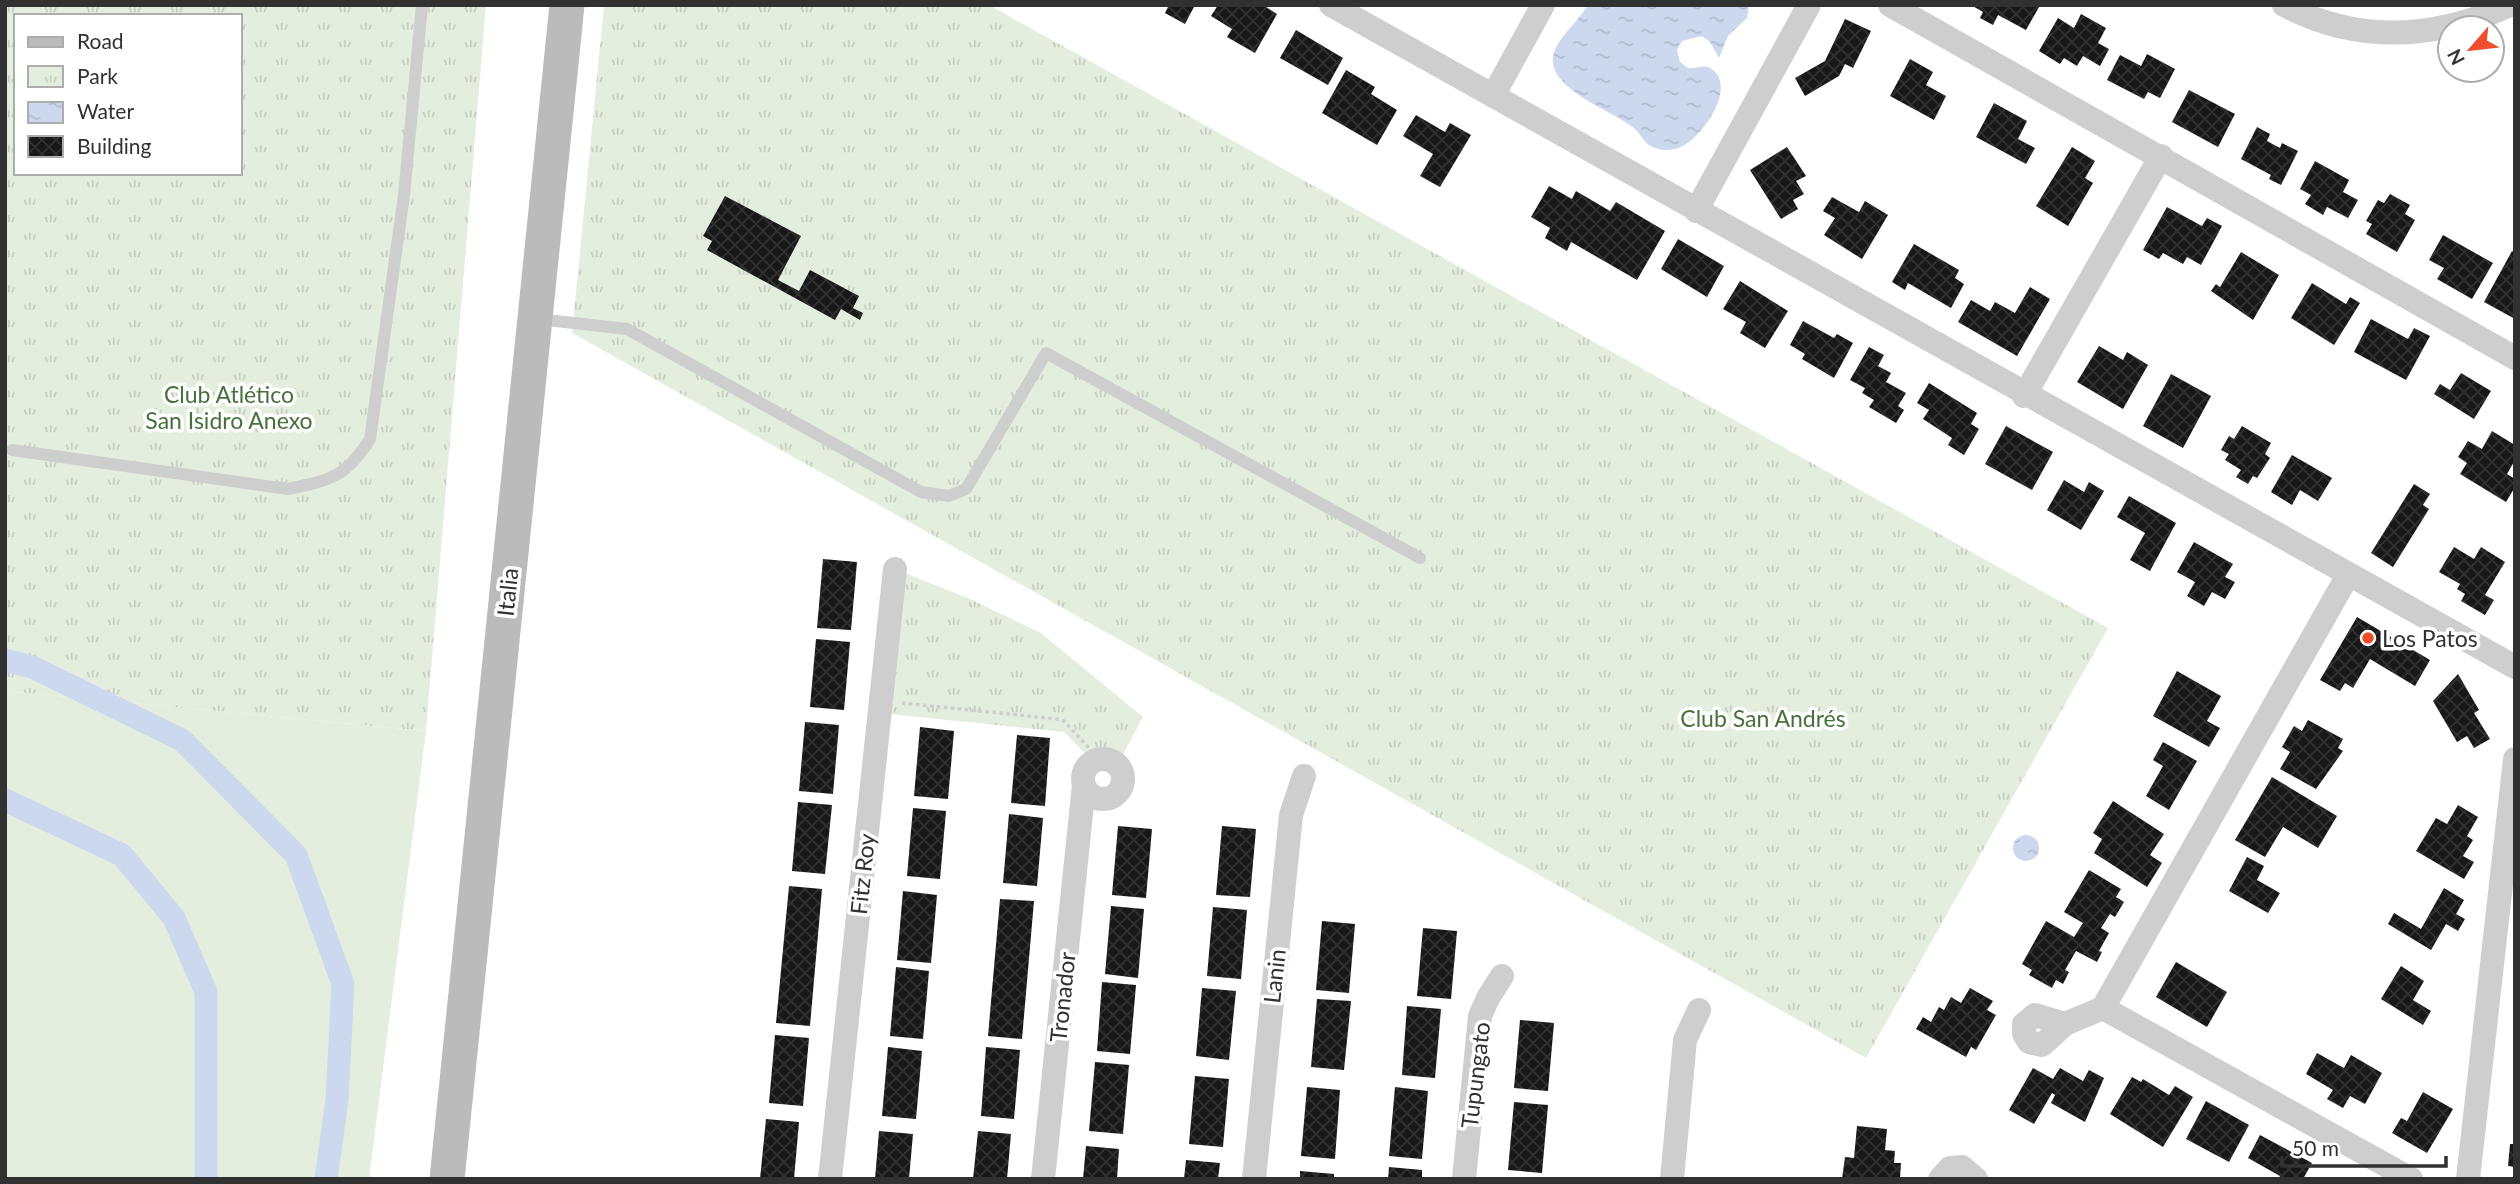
<svg xmlns="http://www.w3.org/2000/svg" width="2520" height="1184" font-family="Lato,sans-serif">
<style>
.grass{fill:#e4eedf}
.park{fill:url(#park-tufts);fill-rule:evenodd}
.water{fill:url(#water-ripples)}
.lines{fill:none;stroke-linecap:round;stroke-linejoin:round}
.canal{stroke:#cbd8ee;stroke-width:23}
.building{fill:url(#building-cross-hatch)}
.path{stroke:#cecece;stroke-width:3.5;stroke-dasharray:3.5 3.5;stroke-linecap:butt}
.lane{stroke:#cecece;stroke-width:12}
.street{stroke:#cecece;stroke-width:24}
.secondary{stroke:#bbb;stroke-width:35}
.poi-dot{fill:#ed4e2e;stroke:#fff;stroke-width:2.5}
.labels{text-anchor:middle;dominant-baseline:central;stroke-width:7;stroke-linejoin:round;paint-order:stroke}
.park-label{font-size:23px;fill:#48703c;stroke:#fff}
.street-label{font-size:23px;fill:#313131;stroke:#fff}
.poi-label{font-size:23px;fill:#313131;stroke:#fff;text-anchor:start}
</style>
<defs>
<pattern id="park-tufts" width="24" height="20" patternUnits="userSpaceOnUse" patternTransform="scale(1.75)"><rect width="24" height="20" fill="#e4eedf"/><path d="M3 7l-1-3M5 7V3M7 7l1-3M15 17l-1-3M17 17v-4M19 17l1-3" fill="none" stroke="#c4cdc0"/></pattern>
<pattern id="water-ripples" width="26" height="14" patternUnits="userSpaceOnUse" patternTransform="scale(1.75)"><rect width="26" height="14" fill="#cbd8ee"/><path d="M2 4q2-2 4 0t4 0M15 11q2-2 4 0t4 0" fill="none" stroke="#afbacd"/></pattern>
<pattern id="building-cross-hatch" width="8" height="8" patternUnits="userSpaceOnUse" patternTransform="scale(1.75)"><rect width="8" height="8" fill="#181818"/><path d="M0 0l8 8M0 8l8-8" fill="none" stroke="#313131"/></pattern>
</defs>
<rect width="100%" height="100%" fill="#fff"/>
<!-- grass -->
<path class="grass" d="M5 691 426 731 369 1179H5Z"/>
<!-- park -->
<path class="park" d="M5 5H486L426 731 5 691ZM16 16H240V173H16Z
M604 5H989L2108 628 1866 1058 572 333Z
M895 569 970 599 1041 633 1143 717 1118 764 1106 759 1093 762 1064 732 879 713Z"/>
<!-- water -->
<path class="water" d="M1588 5H1749L1747 18 1728 36 1719 58 1710 42 1702 36 1682 41 1677 50 1680 62 1688 68C1695 69 1702 65 1708 67 1742 83 1700 144 1675 149 1666 151 1657 150 1649 145 1643 141 1640 133 1635 129 1614 111 1557 93 1553 63 1551 42 1577 24 1588 5Z
M2013 848a13 13 0 1 1 26 0a13 13 0 1 1-26 0Z"/>
<g class="lines">
<!-- canal -->
<path class="canal" d="M5 660 32 667 182 740 296 855 343 984 337 1100 326 1179
M5 800 122 855 174 918 206 992V1179"/>
</g>
<!-- building -->
<path class="building" d="M1169 5H1195L1185 24 1165 13Z
M1218 5H1263L1277 14 1255 53 1227 37 1232 29 1211 16Z
M1971 5H2036L2039 7 2026 30 1998 15 1993 25 1980 18 1983 12Z
M2081 14 2106 28 2098 43 2109 49 2100 66 2083 56 2077 66 2064 58 2060 64 2039 51 2058 18 2074 28Z
M1845 19 1871 31 1853 68 1845 64 1839 76 1805 96 1795 78 1825 61Z
M1296 30 1343 58 1328 85 1280 58Z
M2147 54 2175 69 2160 98 2148 92 2144 99 2107 80 2120 55 2141 66Z
M1910 59 1933 72 1926 85 1946 96 1934 120 1890 96Z
M1346 70 1375 87 1371 94 1397 110 1377 145 1322 113Z
M2189 90 2235 114 2218 147 2172 122Z
M1994 103 2027 121 2018 139 2035 148 2026 164 1976 137Z
M1416 115 1445 132 1450 123 1471 135 1440 187 1420 176 1433 154 1403 136Z
M2257 127 2270 134 2267 141 2280 148 2282 143 2298 151 2281 185 2269 179 2271 175 2241 159Z
M1787 147 1806 176 1796 181 1804 194 1793 200 1798 209 1781 219 1750 170Z
M2072 147 2095 161 2085 178 2093 183 2068 226 2036 206Z
M2315 161 2349 180 2343 192 2358 200 2348 218 2327 207 2323 215 2305 204 2311 195 2300 189Z
M1549 186 1572 199 1576 191 1610 211 1616 202 1665 231 1637 280 1571 242 1567 251 1545 238 1550 228 1531 217Z
M2390 194 2410 205 2405 214 2415 220 2397 252 2366 234 2372 224 2366 221 2378 200 2384 203Z
M725 196 801 236 778 280 799 291 810 270 859 296 853 308 863 313 860 320 841 309 835 320 707 250 712 241 703 236Z
M1832 197 1859 212 1865 201 1888 215 1862 259 1824 235 1835 218 1823 211Z
M2167 207 2202 226 2207 218 2222 226 2201 265 2187 257 2183 264 2163 253 2159 259 2143 250Z
M2443 235 2493 263 2472 299 2437 279 2444 268 2429 260Z
M1678 239 1724 266 1707 297 1661 269Z
M1914 244 1959 270 1955 278 1964 284 1951 308 1908 283 1905 290 1892 282Z
M2512 251 2515 253V319L2484 302Z
M2241 252 2279 275 2253 320 2211 291 2216 284 2220 287Z
M1740 281 1788 311 1765 348 1740 333 1746 322 1723 309Z
M2312 283 2346 304 2350 297 2360 303 2334 345 2291 318Z
M2030 287 2050 299 2017 356 1958 322 1971 300 1990 311 1995 302 2015 313Z
M2371 319 2408 339 2414 328 2430 336 2406 380 2354 352Z
M1803 321 1834 338 1837 334 1853 343 1834 378 1802 359 1805 354 1790 345Z
M2099 346 2123 360 2127 352 2148 365 2123 409 2077 382Z
M1869 347 1884 355 1878 366 1891 373 1886 382 1906 393 1898 406 1904 410 1896 423 1869 407 1874 400 1862 393 1865 388 1850 380Z
M2461 373 2491 391 2474 419 2434 394 2440 384 2450 390Z
M2171 374 2211 396 2183 448 2143 426Z
M1929 383 1977 413 1971 424 1979 429 1964 455 1948 445 1952 438 1923 419 1929 410 1917 403Z
M2006 426 2053 452 2032 490 1985 464Z
M2242 426 2271 443 2265 454 2270 458 2257 478 2253 476 2248 484 2236 477 2241 470 2225 460 2229 454 2221 450 2229 436 2234 439Z
M2492 431 2515 445V460L2507 474 2515 479V487L2506 502 2460 474 2467 463 2458 457 2468 441 2482 449Z
M2292 455 2332 478 2318 501 2300 490 2292 505 2271 492Z
M2064 480 2084 492 2089 482 2104 491 2081 530 2047 510Z
M2414 484 2430 494 2423 505 2429 509 2393 567 2371 553Z
M2129 496 2176 523 2150 571 2130 560 2145 533 2117 517Z
M2194 542 2233 564 2225 577 2235 582 2225 599 2212 592 2204 606 2187 596 2195 582 2177 572Z
M2454 547 2474 559 2481 547 2505 562 2485 595 2494 600 2485 615 2461 601 2465 594 2457 589 2460 584 2439 572Z
M823 559 857 562 851 630 817 628Z
M2357 617 2430 660 2415 686 2370 659 2353 688 2345 683 2340 691 2320 680Z
M816 639 850 642 844 710 810 707Z
M2177 671 2221 696 2207 721 2220 728 2209 747 2153 716Z
M2458 674 2479 710 2474 713 2490 739 2474 748 2467 736 2457 742 2433 701Z
M2308 720 2343 739 2338 748 2343 751 2316 789 2280 769 2290 752 2282 747 2294 726 2302 731Z
M805 722 839 725 833 794 799 791Z
M920 727 954 731 948 799 914 796Z
M1017 735 1050 738 1045 806 1011 803Z
M2163 742 2197 761 2169 810 2146 796 2163 766 2153 760Z
M2272 777 2337 816 2318 848 2283 827 2265 857 2235 840Z
M2113 801 2164 834 2150 855 2162 863 2147 887 2094 853 2102 839 2093 833Z
M798 802 832 805 825 874 792 871Z
M2458 805 2478 817 2467 836 2473 840 2463 856 2474 862 2464 879 2416 851 2436 818 2447 824Z
M913 808 946 811 940 879 907 876Z
M1009 814 1043 818 1037 886 1003 883Z
M1118 826 1152 829 1146 898 1112 895Z
M1222 826 1256 829 1250 897 1216 895Z
M2247 857 2264 866 2257 880 2280 893 2268 913 2229 891Z
M2089 870 2121 889 2116 897 2124 902 2115 917 2110 914 2101 928 2109 933 2099 951 2102 952 2097 962 2076 951 2065 970 2069 972 2063 984 2056 980 2052 988 2029 975 2032 970 2022 964 2046 921 2074 937 2083 923 2064 912Z
M789 886 822 889 810 1026 776 1023Z
M2444 888 2464 900 2456 914 2465 919 2458 931 2446 924 2431 950 2388 924 2394 913 2421 929Z
M903 891 937 895 931 963 897 960Z
M1000 899 1034 901 1022 1039 988 1036Z
M1111 906 1144 909 1138 978 1105 974Z
M1213 907 1247 910 1241 979 1207 976Z
M1322 921 1355 924 1349 993 1316 990Z
M1423 928 1457 931 1451 999 1417 996Z
M2176 962 2227 992 2207 1027 2156 997Z
M2401 966 2424 981 2413 1000 2431 1011 2423 1025 2381 999Z
M896 967 929 971 923 1039 890 1036Z
M1102 982 1136 985 1130 1054 1097 1051Z
M1202 988 1236 991 1229 1060 1196 1056Z
M1970 988 1993 1001 1987 1010 1996 1015 1976 1050 1971 1047 1966 1057 1916 1029 1923 1017 1931 1022 1939 1007 1944 1010 1951 997 1961 1003Z
M1317 999 1351 1001 1344 1070 1311 1067Z
M1407 1006 1441 1009 1435 1078 1402 1075Z
M1520 1020 1554 1023 1548 1091 1514 1088Z
M775 1035 809 1038 803 1106 769 1103Z
M888 1047 922 1051 916 1119 882 1116Z
M986 1047 1020 1050 1014 1119 981 1116Z
M2317 1053 2344 1068 2351 1055 2382 1073 2365 1104 2350 1096 2343 1108 2327 1099 2333 1090 2306 1074Z
M1095 1062 1129 1065 1123 1134 1089 1131Z
M2033 1068 2053 1079 2060 1068 2083 1081 2089 1070 2104 1078 2085 1122 2051 1103 2055 1095 2052 1093 2034 1124 2009 1110Z
M1195 1076 1229 1079 1223 1147 1189 1144Z
M2132 1077 2141 1082 2143 1079 2169 1095 2175 1086 2193 1097 2163 1147 2110 1114Z
M1307 1087 1340 1090 1335 1159 1301 1156Z
M1395 1087 1428 1091 1422 1159 1389 1156Z
M2423 1092 2453 1109 2427 1153 2392 1133 2401 1118 2407 1121Z
M2206 1101 2249 1125 2229 1162 2186 1139Z
M1514 1102 1548 1105 1542 1173 1508 1170Z
M766 1119 799 1122 794 1179H760Z
M1857 1126 1887 1129 1885 1150 1895 1151 1894 1163H1901L1900 1179H1842L1845 1157 1854 1158Z
M879 1131 913 1134 909 1179H875Z
M978 1131 1011 1134 1007 1179H973Z
M2260 1135 2312 1163 2303 1179H2279L2280 1176 2248 1158Z
M2510 1144H2515V1167L2508 1166Z
M1086 1146 1119 1149 1117 1179H1083Z
M1186 1160 1220 1163 1218 1179H1184Z
M1389 1167 1422 1170V1179H1388Z
M1300 1171 1334 1174V1179H1300Z"/>
<g class="lines">
<!-- path -->
<path class="path" d="M902 703 1057 719 1064 721 1099 759"/>
<!-- lane -->
<path class="lane" d="M538 319 627 329 921 492 949 496 966 489 1046 353 1420 558
M12 450 288 489C331 480 346 477 370 439L404 195 422 5"/>
<!-- street -->
<path class="street" d="M1331 5 2515 667
M1890 5 2515 358
M2284 5C2358 44 2435 39 2510 5
M1493 96 1543 5
M1696 211 1809 5
M2024 396 2161 156
M1083 779a20 20 0 1 1 40 0a20 20 0 1 1-40 0Z
M2103 1008 2411 1179
M2035 1015 2065 1024 2042 1045 2029 1042 2024 1034V1024Z
M2065 1024 2103 1008 2348 575
M830 1179 895 569
M1043 1179 1084 785
M1254 1179 1291 815 1304 776
M1464 1179 1480 1016 1488 998 1502 976
M1672 1179 1685 1040 1699 1010
M1940 1179 1950 1168 1962 1167 1976 1179
M2468 1179 2515 759"/>
<!-- secondary -->
<path class="secondary" d="M447 1179 567 5"/>
</g>
<!-- markers -->
<circle class="poi-dot" cx="2368" cy="638" r="7"/>
<g class="labels">
<!-- park labels -->
<g class="park-label">
<text x="229" y="394">Club Atlético<tspan x="229" dy="26">San Isidro Anexo</tspan></text>
<text x="1763" y="718">Club San Andrés</text>
</g>
<!-- street labels -->
<g class="street-label">
<text transform="translate(507 592) rotate(-84)">Italia</text>
<text transform="translate(862 874) rotate(-84)">Fitz Roy</text>
<text transform="translate(1274 976) rotate(-84)">Lanin</text>
<text transform="translate(1062 997) rotate(-84)">Tronador</text>
<text transform="translate(1475 1075) rotate(-83)">Tupungato</text>
</g>
<!-- poi labels -->
<g class="poi-label">
<text x="2382" y="638">Los Patos</text>
</g>
</g>
<!-- border -->
<rect width="2520" height="1184" fill="none" stroke="#313131" stroke-width="14"/>
<!-- legend -->
<rect x="14" y="14" width="228" height="161" fill="#ffffff" stroke="#adadad" stroke-width="2"/>
<rect x="28" y="37" width="35" height="10" fill="#bbbbbb" stroke="#adadad" stroke-width="2"/>
<text x="77" y="49" font-size="21" fill="#313131">Road</text>
<rect x="28" y="66" width="35" height="21" fill="url(#park-tufts)" stroke="#adadad" stroke-width="2"/>
<text x="77" y="84" font-size="21" fill="#313131">Park</text>
<rect x="28" y="102" width="35" height="21" fill="url(#water-ripples)" stroke="#adadad" stroke-width="2"/>
<text x="77" y="119" font-size="21" fill="#313131">Water</text>
<rect x="28" y="136" width="35" height="21" fill="url(#building-cross-hatch)" stroke="#adadad" stroke-width="2"/>
<text x="77" y="154" font-size="21" fill="#313131">Building</text>
<!-- north arrow -->
<g transform="translate(2471 49) rotate(242)"><circle r="33" fill="#ffffff" stroke="#adadad" stroke-width="2"/>
<path d="M0-5L12 26L0 18L-12 26Z" fill="#ed4e2e"/>
<text y="-10" font-size="19" font-weight="bold" text-anchor="middle" fill="#313131">N</text>
</g>
<!-- scale -->
<path d="M2282 1156v10h164v-10" fill="none" stroke="#313131" stroke-width="3.5"/>
<text x="2292" y="1156" font-size="21" fill="#313131" stroke="#ffffff" stroke-width="5" paint-order="stroke">50 m</text>
</svg>
